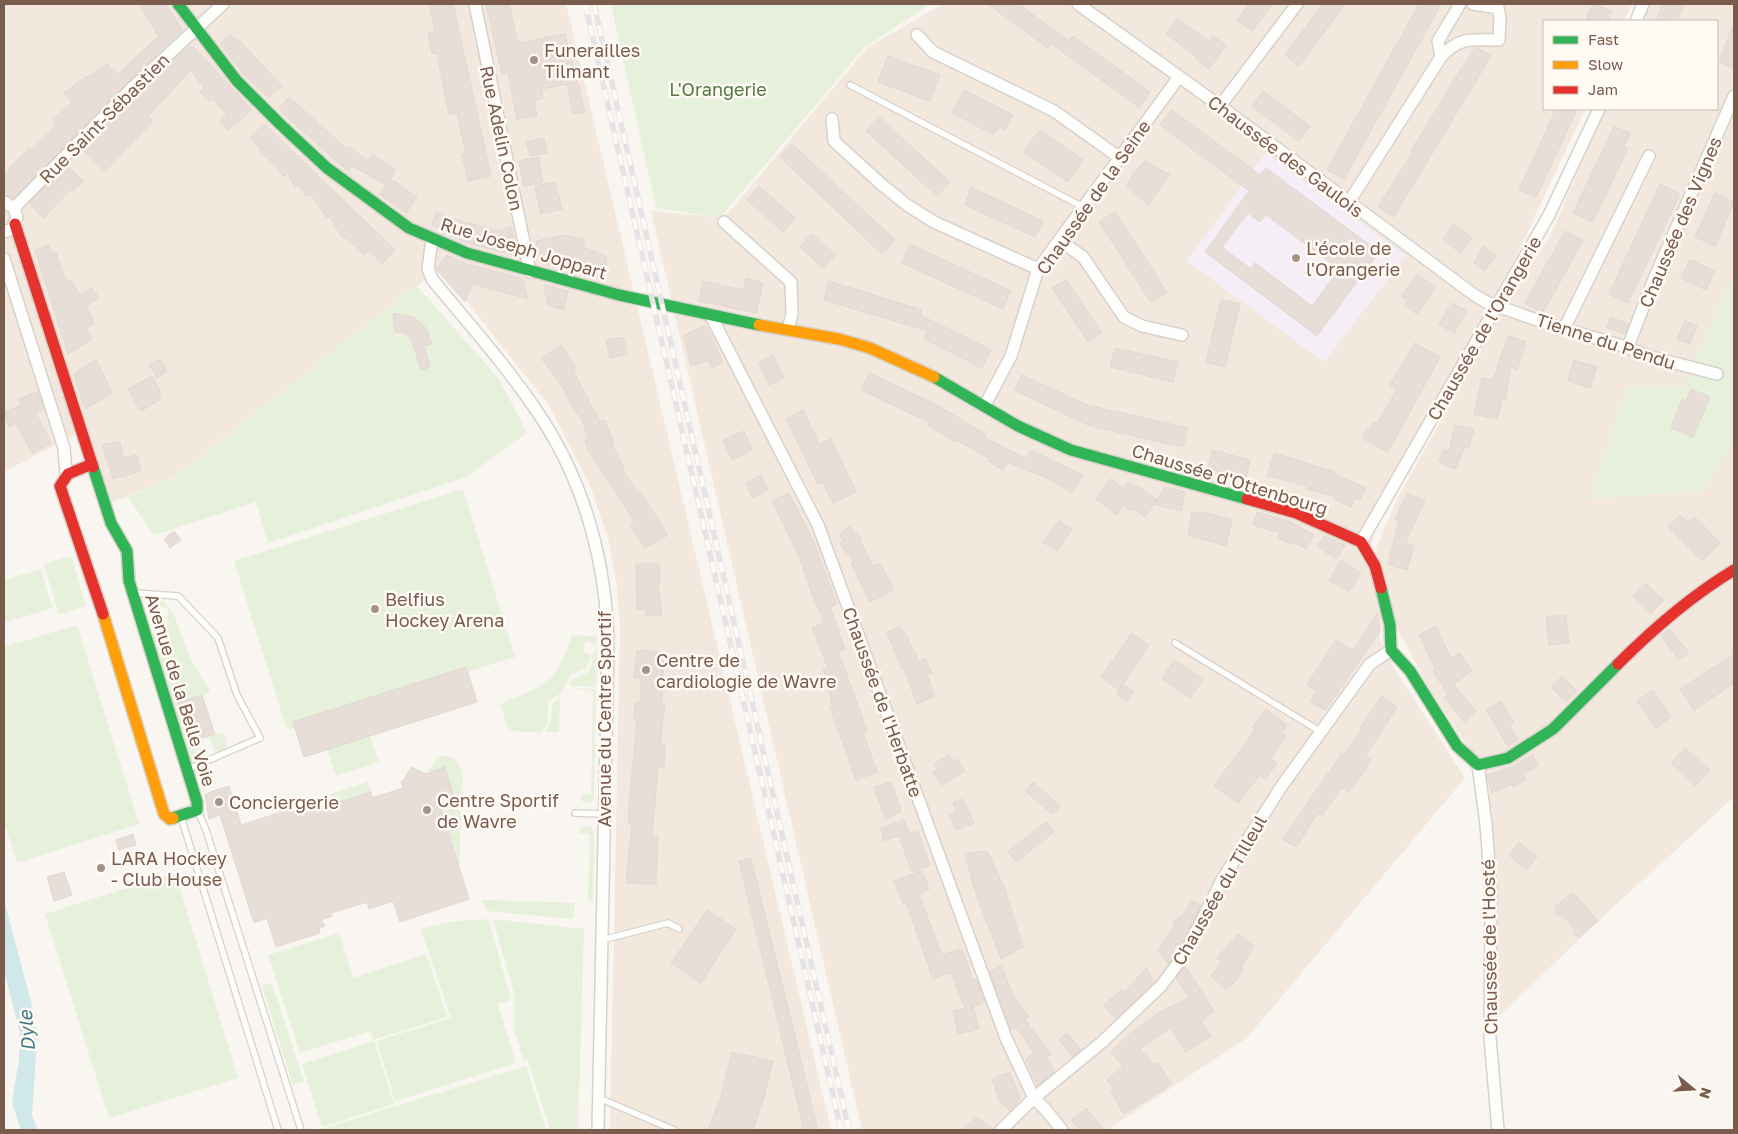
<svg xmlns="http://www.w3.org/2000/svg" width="1738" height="1134" font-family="'Golos Text',sans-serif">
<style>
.residential{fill:#f2e8de}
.education{fill:#f6eef6}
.green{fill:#e7f0db}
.water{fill:#d0e8ea}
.building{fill:#e6ded7;stroke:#e2d8d2;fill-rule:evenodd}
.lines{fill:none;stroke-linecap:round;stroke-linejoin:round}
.lane-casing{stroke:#d7d1cb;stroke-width:8}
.street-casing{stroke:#d7d1cb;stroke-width:14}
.fast-casing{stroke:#d9d2cb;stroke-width:14}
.slow-casing{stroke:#d9d2cb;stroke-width:14}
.jam-casing{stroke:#d9d2cb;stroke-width:14}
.lane{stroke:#fefefd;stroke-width:5.5}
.street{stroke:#fefefd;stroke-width:11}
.fast{stroke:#30b455;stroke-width:11}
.slow{stroke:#ff9f0a;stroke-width:11}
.jam{stroke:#e5322d;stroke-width:11}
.rail-casing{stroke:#e6e3e7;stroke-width:5.5}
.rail{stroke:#fffaf3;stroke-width:4;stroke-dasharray:11;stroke-linecap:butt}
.poi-dot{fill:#a69286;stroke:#fffaf3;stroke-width:2}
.labels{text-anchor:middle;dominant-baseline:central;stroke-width:5;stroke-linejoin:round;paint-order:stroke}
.poi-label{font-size:18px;fill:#7a5c4d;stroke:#fffaf3;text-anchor:start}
.park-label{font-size:18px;fill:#537a41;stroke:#fffaf3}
.street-label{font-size:18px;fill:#7a5c4d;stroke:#fffaf3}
.water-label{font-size:19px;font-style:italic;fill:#437c86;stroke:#fffaf3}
</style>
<rect width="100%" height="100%" fill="#f9f5f0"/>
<!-- residential -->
<path class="residential" d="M4 4H566L831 1130H610L620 626 616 579 608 538 590 485 548 404 440 268 175 477 108 504 84 430 4 472Z
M936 4H1632L1624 21H1544V109H1585L1486 321 1376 519 1370 558 1382 618 1379 638 1394 668 1465 778 1247 1038 1107 1130H862L651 211 724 218 868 47 938 7Z
M1651 4H1734V797L1611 909 1497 1018 1496 883 1474 756 1429 688 1397 628 1376 548 1400 494 1492 328 1550 236 1605 109H1717V21H1643Z"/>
<!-- education -->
<path class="education" d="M1266 153 1406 256 1324 362 1187 261Z"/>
<!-- green -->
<path class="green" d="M611 4H930L864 48 720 218 656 208Z
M1734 272V440L1701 491 1590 499 1627 387 1684 388Z
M416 285 499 379 527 433 464 478 268 543 256 502 154 535 128 497 176 477Z
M463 489 515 657 287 730 234 561Z
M71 556 86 606 59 614 44 564Z
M41 569 52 608 4 623V580Z
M157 598C178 609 180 636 189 655 195 668 203 680 211 692L178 703 191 742 198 740 202 753 200 759 191 762 152 634 167 632 168 608 155 606Z
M77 625 139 824 17 863 4 821V647Z
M572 635 596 636 597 646 589 641 585 642 583 652 591 655 586 668 570 675 561 693 548 702V723L541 732 509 731 500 704C544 686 557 683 572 635Z
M595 649H597L596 687 571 686 569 682C575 676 586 677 590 669 594 663 591 656 595 649Z
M571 688 596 689 594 800 587 804 582 801 581 795 591 794 593 691Z
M560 697 559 732H546L551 721 552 704Z
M223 732C226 738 229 744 224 750L215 752 209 736Z
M370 735 379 762 336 776 327 749Z
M448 756C464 760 466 783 459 797L439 803 437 799 453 794 445 768 429 773 428 770 439 757Z
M368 782 371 792 313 810 310 801Z
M455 808 461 812V815L459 867 441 812Z
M586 826 591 827 594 835 593 899 591 902 588 900 590 834 579 833 582 827Z
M175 873 238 1078 109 1118 45 914Z
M482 900 575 903 573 919 487 911Z
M484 919 489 921 511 1000 498 1004 516 1063 395 1101 377 1041 451 1018 421 929 449 922Z
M493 919 584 929 578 1130H550L528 1060 524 1061 514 1029 515 996Z
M339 933 353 978 426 954 447 1017 373 1040 370 1031 300 1053 268 955Z
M272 983 304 1082 293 1085 262 986Z
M374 1041 394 1104 322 1127 302 1064Z
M526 1066 546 1130H318Z"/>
<!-- water -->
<path class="water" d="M4 900 31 1002 37 1040 32 1116 38 1130H21L12 1102 19 1060 20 1033 4 971Z"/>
<!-- building -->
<path class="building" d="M139 4H166L182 30 127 83 19 193 13 197 4 195V174L29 148 31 150 50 132 56 125 52 120 72 102 64 93 86 76 87 78 107 64 117 75 159 36Z
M429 4H453L491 176 468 181 462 154H466L457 113 449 115 437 53 432 54 428 33 435 32Z
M486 4H509L518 43 565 34 585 112 573 114 567 84 542 89 543 98 534 100 537 116 517 119 508 73 502 74Z
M988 4H1018L1069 41 1073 36 1150 92 1140 108 1052 44 1048 48Z
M1249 4H1273L1252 31 1237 20Z
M1323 4H1345L1299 66 1285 55Z
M1419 4H1441L1344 179 1327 170Z
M1593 4 1612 11 1607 21H1585Z
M1663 4H1684L1677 21H1656Z
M1177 19 1209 41 1213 36 1226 45 1209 69 1196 60 1197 57 1166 34Z
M1733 25 1734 26V68L1719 62Z
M230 34 237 41 238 39 282 86 268 97 244 74 220 44Z
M194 47 252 110 228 130 220 121 227 114 212 99 209 101 200 92 204 88 191 70 148 116 153 121 105 171 82 149 137 93 187 48Z
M1476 47 1491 56 1394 217 1378 207 1413 152 1411 150 1446 95 1445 94Z
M888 56 940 75 930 101 878 82Z
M964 90 1013 115 1005 130 1000 127 993 134 952 113Z
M1263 91 1310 126 1299 141 1252 107Z
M289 97 348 150 350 147 368 161 373 155 396 170 391 179 417 197 406 213 379 194 386 185 353 166 348 171 288 118 279 108Z
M1556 109H1566L1576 112 1536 197 1519 190Z
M1172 110 1260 175 1266 168 1379 252 1317 336 1205 252 1249 191 1160 125ZM1248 213 1260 222 1266 215 1339 269 1312 306 1255 263 1251 269 1222 247Z
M879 117 950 182 937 196 866 131Z
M264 124 395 250 382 264 369 250 364 255 345 237 343 238 330 217 327 218 311 194 306 197 299 185 295 187 288 174 283 176 278 167 259 151 261 149 250 138Z
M1614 127 1630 133 1624 146 1628 148 1593 222 1573 213Z
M1040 130 1083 160 1068 182 1023 152Z
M544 138 547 153 530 156 526 142Z
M792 144 895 240 882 254 780 157Z
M538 157 543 182 524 186 519 161Z
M1145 161 1170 175 1148 205 1127 186 1134 172Z
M67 165 83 181 73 191 71 189 43 218 29 203Z
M555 182 562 209 541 214 535 186Z
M1660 184 1680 194 1628 303 1609 294Z
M759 186 795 218 783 232 747 200Z
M971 187 1043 221 1035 237 965 205Z
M1715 193 1734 202 1715 246 1695 237Z
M436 211 453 219 498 231 511 227 517 252 513 255 470 244 439 230V228L432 225Z
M1115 212 1167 292 1151 302 1099 222Z
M1453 224 1472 238 1461 253 1443 240Z
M1565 231 1583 240 1543 313 1525 303Z
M811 234 836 255 823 268 800 247Z
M565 235 585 240 583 247 606 256 607 262 603 279 543 264 539 259 536 241Z
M910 244 1011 291 1003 309 902 263Z
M49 245 51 253 56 252 66 283 71 280 80 295 92 288 99 298 86 306 94 323 86 328 92 339 68 354 35 250Z
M1483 246 1496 256 1484 271 1474 263Z
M447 255 464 263 523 279 528 299 472 284 465 302 436 269Z
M1690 260 1715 271 1706 290 1681 278Z
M1417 274 1436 287 1417 314 1404 305 1408 301 1401 296Z
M746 278 763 283 756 313 699 301 703 281 743 290Z
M1066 280 1102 333 1088 342 1052 288Z
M829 281 922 310 920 315 991 350 982 368 924 339 928 331 824 300Z
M544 285 568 291 563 310 548 305Z
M1221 300 1240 304 1225 367 1206 362Z
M1452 303 1466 311 1454 333 1439 324Z
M393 313 413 317 426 328 432 344 424 346 430 367 421 370 411 338 405 333 395 332Z
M1610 317 1629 324 1625 334 1607 328Z
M1685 321 1697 326 1690 344 1677 339Z
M702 326 707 328 723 362 712 368 708 360 691 366 684 336Z
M1508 336 1526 342 1517 369 1511 367 1505 400 1502 399 1497 419 1474 414 1482 378 1493 380Z
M623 337 627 354 610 358 606 340Z
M1415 343 1440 357 1388 452 1362 438 1367 428 1370 430 1374 422 1377 424 1397 389 1390 385Z
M561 345 576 368 573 370 600 422 605 420 614 444H611L624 468 622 469 638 494 640 492 668 535 645 548 631 526 635 524 623 503 589 452 585 440 589 439 579 413 577 414 565 394 567 393 541 358Z
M1115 348 1178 362 1173 382 1110 367Z
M773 355 784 378 769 385 758 362Z
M96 359 112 393 85 409 74 374Z
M160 359 167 371 157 378 149 365Z
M1574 360 1597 367 1590 388 1568 381Z
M869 373 935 404 985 434 984 437 1027 459 1030 450 1083 475 1072 493 1049 479 1007 462 1003 470 988 461 990 459 957 440 956 442 927 425 929 422 861 390Z
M1022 375 1087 405 1188 428 1183 447 1090 426 1014 390Z
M152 376 161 392 158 393 161 399 141 411 128 389Z
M1691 389 1710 397 1693 437 1671 428 1682 399 1686 401Z
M38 391 44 410 36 414 51 443 32 453 16 423 9 427 4 412 21 406 19 399Z
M803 410 819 444 831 439 856 492 833 503 823 482 818 484 786 419Z
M1455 425 1474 429 1469 448 1465 447 1455 469 1438 462 1444 449 1449 452Z
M744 431 752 450 732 460 723 440Z
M120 442 124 458 137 455 141 471 113 479 102 445Z
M1213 450 1250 460 1246 478 1208 469Z
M1274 453 1335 472 1334 474 1366 488 1360 500 1355 498 1351 507 1335 500 1336 497 1307 489 1308 486 1267 476Z
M761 475 768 490 752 498 746 483Z
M1110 479 1123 488 1128 482 1135 487 1136 485 1157 500 1145 517 1134 509 1132 511 1123 506 1117 515 1096 499Z
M1165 487 1185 492 1181 511 1154 504Z
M789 493 813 540 837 604 830 607 845 649 838 651 867 731 863 732 877 772 856 780 832 713 830 707 833 706 830 698 831 697 826 685 829 683 823 669 828 668 812 627 825 623 812 594 799 556 772 501Z
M1407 493 1425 501 1405 543 1414 546 1407 570 1388 564 1399 521 1395 520Z
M1192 512 1204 514 1205 512 1232 520 1226 546 1188 535Z
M1257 512 1289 521 1314 535 1306 549 1292 541 1291 545 1278 537 1280 533 1253 525Z
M1680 515 1688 522 1695 517 1720 543 1702 561 1668 527Z
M1059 521 1072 529 1057 551 1043 542Z
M849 526 862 539 860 541 873 566 880 563 894 590 870 602 851 563 854 562 840 544 843 540 839 536Z
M174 531 181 540 170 548 164 539Z
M1324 536 1345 545 1336 559 1317 546Z
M1341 560 1361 573 1349 591 1329 581Z
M636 564H659L660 583H658L662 615 646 616 645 609H637Z
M1645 583 1664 600 1651 613 1633 596Z
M1377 613 1380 631 1332 701 1325 710 1310 702 1316 691 1307 685 1336 640 1353 651Z
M1566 615 1569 643 1549 645 1546 617Z
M1436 626 1451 659 1460 653 1472 671 1453 684 1476 711 1465 723 1444 697 1448 694 1433 672 1436 670 1419 635Z
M899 627 906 635 919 661 925 658 932 673 927 674 934 696 917 704 904 668 902 669 887 632Z
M1670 629 1689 653 1679 660 1661 636Z
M1132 633 1149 645 1119 690 1101 677Z
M637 650 664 652 662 705H665L660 744H665L664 767 658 766 652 836H658L656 884 626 883 632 824H629V806L637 721 633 719 636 702H641V678H634Z
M1734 654V683L1694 710 1680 689Z
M1174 660 1203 679 1190 698 1162 679Z
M466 667 477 702 304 757 293 722Z
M1562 676 1577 691 1566 702 1551 687Z
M1123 684 1134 691 1127 701 1117 694Z
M1653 690 1671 717 1656 728 1637 701Z
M202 695 215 734 191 742 178 703Z
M1382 696 1397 707 1365 756 1371 760 1366 766 1368 767 1348 792 1342 788 1322 815 1318 813 1296 847 1283 839 1342 753 1344 755 1362 729 1360 728Z
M1501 701 1514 723 1509 726 1518 740 1508 746 1486 710Z
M1266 709 1287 725 1282 733 1286 736 1271 758 1277 763 1266 779 1260 775 1238 803 1214 786 1255 730 1252 728Z
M1685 748 1710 770 1695 786 1671 763Z
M1533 754 1538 766 1523 774 1526 780 1513 787 1512 784 1492 793 1487 775 1513 767Z
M949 755 954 762 957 759 965 771 942 785 933 772 937 770 934 764Z
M411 767 426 774 445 767 453 794 438 799 469 899 400 922 393 901 369 909 367 902 331 913 332 916 322 920 325 926 319 928 320 933 276 947 267 918 254 923 220 815 209 819 205 794 229 786 241 825 300 806 303 814 371 792 372 798 403 788 401 781 404 780Z
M891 782 901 811 886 820 874 787Z
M1033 782 1060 806 1053 814 1025 791Z
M963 799 974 823 955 830 950 815 956 813 953 803Z
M904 820 910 834 918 831 930 866 912 872 899 836 884 841 881 828Z
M1046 822 1054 832 1016 862 1008 851Z
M133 834 136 845 119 850 116 840Z
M1519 842 1537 857 1527 870 1509 855Z
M987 851 1004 887 1023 947 1001 959 976 894 965 854Z
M751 858 818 1130H804L739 861Z
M922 871 929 889 919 895 942 955 962 949 973 980 976 979 985 1002 971 1007 973 1006 979 1029 958 1034 953 1011 965 1008 955 982 951 972 933 979 906 902 903 904 894 881Z
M64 872 72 895 54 901 47 877Z
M1573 892 1598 921 1579 937 1574 934 1573 927 1563 916 1556 914 1555 907Z
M1192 901 1201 905 1179 950 1170 943 1176 953 1168 964 1158 950 1175 925 1173 922 1182 916Z
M707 910 736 929 701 983 671 963Z
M1238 934 1254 946 1241 967 1243 968 1237 980 1226 989 1211 976 1222 962 1217 958Z
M1001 966 1015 999 1029 1017 1025 1020 1051 1054 1047 1058 1054 1072 1038 1085 1026 1059 1034 1053 1016 1027 1011 1029 990 972Z
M1185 966 1214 1011 1201 1021 1211 1036 1186 1052 1170 1028 1140 1049 1154 1065 1158 1063 1172 1084 1124 1114 1111 1092 1115 1090 1107 1080 1123 1066 1111 1052 1131 1033 1160 1012 1189 998 1176 978Z
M1146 968 1154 982 1116 1019 1103 1005 1122 990 1124 993Z
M1067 1033 1081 1050 1073 1057 1059 1040Z
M732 1052 773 1061 764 1097 753 1130H708L721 1096Z
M1010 1072 1020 1098 1010 1111 1000 1102 992 1079Z
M1086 1108 1104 1130H1081L1071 1120Z
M977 1117 994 1130H962Z"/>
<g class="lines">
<!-- lane casing -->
<g class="lane-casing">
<path id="lane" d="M850 85 1083 207
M134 593 178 596 218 638 237 695 260 738 188 769
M1175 643 1321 732
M198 811 206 830 301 1130
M575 813 603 814
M181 817 278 1130
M602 940 668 923 679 929
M599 1098 674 1130"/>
</g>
<!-- street casing -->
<g class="street-casing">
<path id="street" d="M475 4 530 272
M1078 4 1220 106 1473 294 1486 302 1548 324 1626 347 1648 356 1717 374
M1636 21 1643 4
M917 35 933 52 1054 111 1120 158
M1441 57 1438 41 1460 4
M1220 106 1297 4
M832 119 834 141 881 184 907 205 934 222 1038 269
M4 202 14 208 17 217 12 229 4 232
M1349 202 1441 57C1460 36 1472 40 1499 40L1500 18 1498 8 1473 4
M14 208 132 88 223 4
M724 222 791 282 792 314 788 329
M432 239 428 269 432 279C467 322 505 364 536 410 584 479 607 564 608 647L598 1130
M1059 240 1083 257 1124 317 1142 326 1182 335
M4 259 64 448 66 473
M711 316 818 525 1006 1038 1034 1098 1046 1110 1062 1130
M1564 329 1649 156
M1626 347 1629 344 1654 279 1734 96
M985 405 1011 356 1038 269 1179 77
M1361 542 1549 215 1599 109
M1478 765 1486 824 1491 891 1490 1038 1498 1130
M1001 1130 1034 1098 1101 1043 1161 986 1185 954 1222 880 1281 787 1370 664 1391 650"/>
</g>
<!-- fast casing -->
<g class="fast-casing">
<path id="fast" d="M178 4 237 81 281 125 327 168 409 228 467 253 619 295 759 325
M934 377 1018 426 1071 450 1247 499
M93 467 111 523 127 551 129 581 197 802V810L173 818
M1381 588 1390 625 1391 650 1410 671 1457 746 1478 765 1508 758 1553 729 1618 664"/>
</g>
<!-- slow casing -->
<g class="slow-casing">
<path id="slow" d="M759 325 839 339 870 348 934 377
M103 614 164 814 170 819 173 818"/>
</g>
<!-- jam casing -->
<g class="jam-casing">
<path id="jam" d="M15 224 93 467
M92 464 68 474 60 486 103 614
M1247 499 1296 513 1361 542 1375 566 1381 588
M1618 664C1654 628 1691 596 1734 570"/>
</g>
<!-- lane -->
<use href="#lane" class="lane"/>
<!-- street -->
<use href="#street" class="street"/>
<!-- fast -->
<use href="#fast" class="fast"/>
<!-- slow -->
<use href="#slow" class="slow"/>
<!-- jam -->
<use href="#jam" class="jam"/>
<!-- rail casing -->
<g class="rail-casing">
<path id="rail" d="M585 4 841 1130
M594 4 849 1130"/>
</g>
<!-- rail -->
<use href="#rail" class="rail"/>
</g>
<!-- markers -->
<g class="poi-dot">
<circle cx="534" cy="60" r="5"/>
<circle cx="1296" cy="258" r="5"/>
<circle cx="375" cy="609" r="5"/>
<circle cx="646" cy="670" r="5"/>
<circle cx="219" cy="802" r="5"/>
<circle cx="427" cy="810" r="5"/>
<circle cx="101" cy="868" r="5"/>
</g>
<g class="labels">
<!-- poi labels -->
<g class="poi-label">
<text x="544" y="50">Funerailles<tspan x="544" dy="21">Tilmant</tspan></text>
<text x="1306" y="248">L'école de<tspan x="1306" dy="21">l'Orangerie</tspan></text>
<text x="385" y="599">Belfius<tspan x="385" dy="21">Hockey Arena</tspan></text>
<text x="656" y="660">Centre de<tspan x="656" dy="21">cardiologie de Wavre</tspan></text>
<text x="437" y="800">Centre Sportif<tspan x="437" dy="21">de Wavre</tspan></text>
<text x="229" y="802">Conciergerie</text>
<text x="111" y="858">LARA Hockey<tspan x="111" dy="21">- Club House</tspan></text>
</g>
<!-- park labels -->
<g class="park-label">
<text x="718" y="89">L'Orangerie</text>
</g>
<!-- street labels -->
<g class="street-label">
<text transform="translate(104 118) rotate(-45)">Rue Saint-Sébastien</text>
<text transform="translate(502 138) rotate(78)">Rue Adelin Colon</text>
<text transform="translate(1286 156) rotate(37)">Chaussée des Gaulois</text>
<text transform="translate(1093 197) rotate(-55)">Chaussée de la Seine</text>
<text transform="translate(1680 222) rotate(-67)">Chaussée des Vignes</text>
<text transform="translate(524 248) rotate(17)">Rue Joseph Joppart</text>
<text transform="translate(1484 328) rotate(-60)">Chaussée de l'Orangerie</text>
<text transform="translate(1606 341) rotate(18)">Tienne du Pendu</text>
<text transform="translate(1230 479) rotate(17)">Chaussée d'Ottenbourg</text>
<text transform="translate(181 690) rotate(73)">Avenue de la Belle Voie</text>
<text transform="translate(883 702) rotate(70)">Chaussée de l'Herbatte</text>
<text transform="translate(604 719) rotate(-90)">Avenue du Centre Sportif</text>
<text transform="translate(1219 890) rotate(-60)">Chaussée du Tilleul</text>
<text transform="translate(1489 947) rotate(-91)">Chaussée de l'Hosté</text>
</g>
<!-- water labels -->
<g class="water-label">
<text transform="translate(26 1031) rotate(-95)">Dyle</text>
</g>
</g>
<!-- border -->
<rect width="1738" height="1134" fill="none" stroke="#7a5c4d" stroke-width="10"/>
<!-- legend -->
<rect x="1543" y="20" width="175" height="90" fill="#fffaf3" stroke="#cabbb1"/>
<rect x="1553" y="36" width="25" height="8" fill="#30b455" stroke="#cabbb1"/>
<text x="1588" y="45" font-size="15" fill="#7a5c4d">Fast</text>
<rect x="1553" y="61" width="25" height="8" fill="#ff9f0a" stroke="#cabbb1"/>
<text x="1588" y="70" font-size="15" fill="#7a5c4d">Slow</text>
<rect x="1553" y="86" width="25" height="8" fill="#e5322d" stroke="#cabbb1"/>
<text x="1588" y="95" font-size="15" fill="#7a5c4d">Jam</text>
<!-- north arrow -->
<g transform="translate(1693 1089) rotate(108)" stroke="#fffaf3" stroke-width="4" paint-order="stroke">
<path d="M0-4L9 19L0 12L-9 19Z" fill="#7a5c4d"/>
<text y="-8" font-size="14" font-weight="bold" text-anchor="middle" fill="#7a5c4d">N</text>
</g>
</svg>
